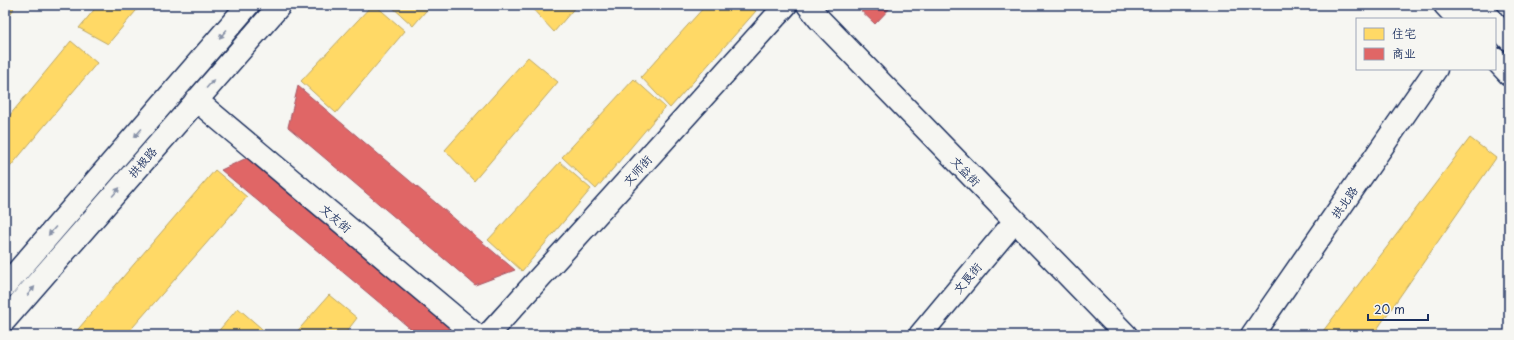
<svg xmlns="http://www.w3.org/2000/svg" width="1514" height="340" font-family="'Playpen Sans','LXGW WenKai TC',sans-serif">
<style>
.homes{fill:#ffd966;stroke:#bba664}
.shops{fill:#e06666;stroke:#a55664}
.lines{fill:none;stroke-linecap:round;stroke-linejoin:round}
.minor-casing{stroke:#1b2f5e;stroke-width:25}
.major-casing{stroke:#1b2f5e;stroke-width:25}
.minor{stroke:#f6f6f2;stroke-width:22}
.major{stroke:#f6f6f2;stroke-width:22}
.oneway{fill:#8892a8}
.labels{text-anchor:middle;dominant-baseline:central;stroke-width:4;stroke-linejoin:round;paint-order:stroke}
.street-label{font-size:12px;fill:#1b2f5e;stroke:#f6f6f2}
</style>
<rect width="100%" height="100%" fill="#f6f6f2"/>
<filter id="ink" filterUnits="userSpaceOnUse"><feTurbulence type="fractalNoise" baseFrequency=".025" numOctaves="2"/><feDisplacementMap in="SourceGraphic" scale="8" xChannelSelector="R" yChannelSelector="G"/><feConvolveMatrix kernelMatrix="1 2 1 2 8 2 1 2 1" color-interpolation-filters="sRGB"/></filter>
<g filter="url(#ink)">
<!-- homes -->
<path class="homes" d="M5 5H9L14 9 5 20Z
M98 5H141L108 44 79 28Z
M372 5H375L405 31 336 113 301 81Z
M390 5H431L413 26Z
M529 5H577L554 32Z
M706 5H748L756 11 670 108 641 77Z
M71 41 97 63 5 173V121Z
M528 57 558 82 474 181 445 150Z
M634 79 665 107 596 189 562 157Z
M1470 138 1496 158 1373 335H1320Z
M560 162 591 189 522 271 488 240Z
M215 170 247 197 126 335H73Z
M329 295 357 318 344 335H294Z
M238 308 269 335H215Z"/>
<!-- shops -->
<path class="shops" d="M855 5H893L875 24Z
M298 86 515 270 475 285 288 127Z
M253 155 457 328 453 335H418L221 170Z"/>
<g class="lines">
<!-- minor casing -->
<g class="minor-casing">
<path id="minor" d="M808 5 819 19 1126 335
M1470 19 1479 6
M196 100 476 335
M488 335 786 5
M920 335 1015 221
M1252 335 1436 69"/>
</g>
<!-- major casing -->
<g class="major-casing">
<path id="major" d="M1445 5 1458 19
M1478 5 1491 19
M1495 24 1509 39
M1495 59 1509 74
M5 286 248 5
M5 320 280 5"/>
</g>
<!-- minor -->
<use href="#minor" class="minor"/>
<!-- major -->
<use href="#major" class="major"/>
</g>
<!-- one-way arrows -->
<defs><path id="oneway-solid" d="M-6-.8H1V-3.2L6.5 0L1 3.2V.8H-6Z"/></defs>
<g class="oneway">
<use href="#oneway-solid" transform="translate(223 34) rotate(131)"/>
<use href="#oneway-solid" transform="translate(210 84) rotate(-49)"/>
<use href="#oneway-solid" transform="translate(138 133) rotate(131)"/>
<use href="#oneway-solid" transform="translate(116 192) rotate(-49)"/>
<use href="#oneway-solid" transform="translate(52 231) rotate(131)"/>
<use href="#oneway-solid" transform="translate(31 291) rotate(-49)"/>
</g>
</g>
<g class="labels">
<!-- street labels -->
<g class="street-label">
<text transform="translate(142 162) rotate(-49)">拱极路</text>
<text transform="translate(637 170) rotate(-48)">文师街</text>
<text transform="translate(966 171) rotate(46)">文益街</text>
<text transform="translate(1344 202) rotate(-55)">拱北路</text>
<text transform="translate(336 218) rotate(40)">文友街</text>
<text transform="translate(967 278) rotate(-50)">文良街</text>
</g>
</g>
<!-- margin -->
<rect width="1514" height="340" fill="none" stroke="#f6f6f2" stroke-width="20"/>
<rect x="10" y="10" width="1494" height="320" fill="none" stroke="#1b2f5e" stroke-width="1.5" filter="url(#ink)"/>
<!-- legend -->
<rect x="1356" y="18" width="140" height="52" fill="#f6f6f2" stroke="#9ea6b7"/>
<rect x="1364" y="28" width="20" height="12" fill="#ffd966" stroke="#9ea6b7"/>
<text x="1392" y="38" font-size="12" fill="#1b2f5e">住宅</text>
<rect x="1364" y="48" width="20" height="12" fill="#e06666" stroke="#9ea6b7"/>
<text x="1392" y="58" font-size="12" fill="#1b2f5e">商业</text>
<!-- scale -->
<path d="M1368 314v6h60v-6" fill="none" stroke="#1b2f5e" stroke-width="2"/>
<text x="1374" y="314" font-size="12" fill="#1b2f5e" stroke="#f6f6f2" stroke-width="3" paint-order="stroke">20 m</text>
</svg>
